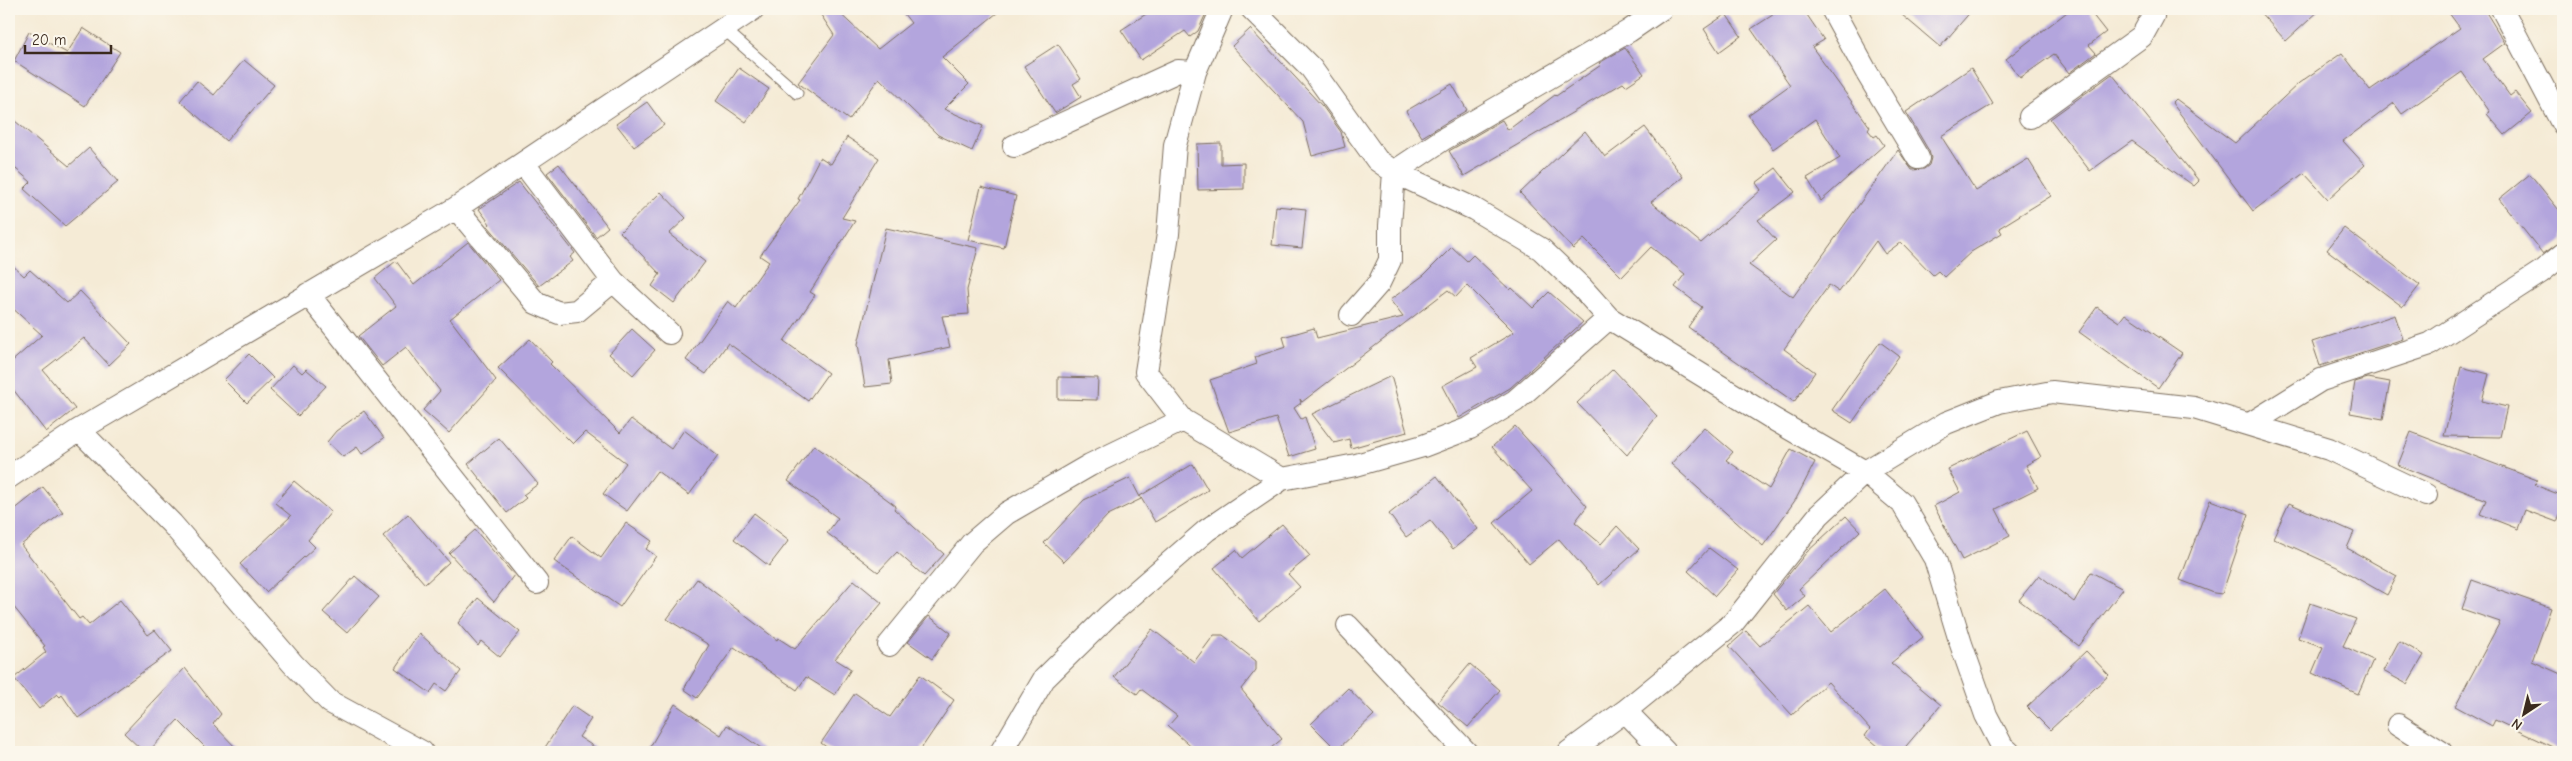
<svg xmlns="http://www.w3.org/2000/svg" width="2572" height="761" font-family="'Comic Neue',sans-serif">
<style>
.building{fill:#b3a5dd}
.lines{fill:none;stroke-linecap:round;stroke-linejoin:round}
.lane-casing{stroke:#7c6e5e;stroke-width:13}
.street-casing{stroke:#7c6e5e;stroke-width:24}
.lane{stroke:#fff;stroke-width:11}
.street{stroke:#fff;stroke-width:22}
</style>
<rect width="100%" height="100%" fill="#fbf7ec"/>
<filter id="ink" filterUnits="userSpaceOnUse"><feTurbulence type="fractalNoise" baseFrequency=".02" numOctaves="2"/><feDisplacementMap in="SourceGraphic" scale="10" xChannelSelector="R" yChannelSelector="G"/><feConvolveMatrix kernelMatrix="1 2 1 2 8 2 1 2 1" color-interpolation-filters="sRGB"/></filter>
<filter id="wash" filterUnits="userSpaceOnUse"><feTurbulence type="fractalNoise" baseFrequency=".0096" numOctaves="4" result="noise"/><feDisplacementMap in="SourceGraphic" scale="20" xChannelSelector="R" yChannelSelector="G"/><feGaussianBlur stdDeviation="1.12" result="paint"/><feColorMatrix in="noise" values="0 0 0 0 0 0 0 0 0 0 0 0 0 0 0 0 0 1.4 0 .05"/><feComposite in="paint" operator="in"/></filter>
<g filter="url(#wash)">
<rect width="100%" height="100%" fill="#f5ebd6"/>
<g id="blocks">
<!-- building -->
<path class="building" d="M817 9H835L878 49 911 23 900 9H1002L942 57 969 84 944 109 983 126 972 151 938 135 879 78 849 120 798 83 834 35Z
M1154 9H1208L1198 31 1190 37 1185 31 1141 60 1121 30Z
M1782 9H1803L1824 40 1812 47 1870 127 1868 130 1874 137 1877 135 1884 145 1821 201 1807 178 1840 158 1815 119 1773 149 1748 115 1790 85 1751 29Z
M1895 9H1973L1940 47Z
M2071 9H2088L2106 32 2089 45 2096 53 2069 73 2054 54 2020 78 2006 59Z
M2257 9H2321L2286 41Z
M2446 9H2484L2505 43 2483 59 2510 96 2515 92 2532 113 2505 135 2487 114 2490 112 2462 72 2402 114 2394 103 2343 141 2365 165 2328 199 2304 173 2253 211 2172 103 2176 99 2235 143 2299 83 2342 53 2370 90 2460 28Z
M1726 14 1741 36 1719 52 1704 29Z
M83 28 120 52 85 106 14 61 29 32 67 53Z
M1250 29 1323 107 1341 132 1345 147 1312 156 1303 122 1232 46Z
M1058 44 1081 79 1073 84 1081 97 1055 113 1024 66Z
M1625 48 1644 74 1626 86 1623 83 1464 176 1449 151 1502 120 1508 130 1555 95 1556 96 1601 65 1599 63Z
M244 60 274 85 226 141 180 101 197 81 214 95Z
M739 68 769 89 746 122 716 101Z
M1971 68 1993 104 1941 136 1976 191 2028 159 2051 196 1999 228 2002 233 1971 252 1944 277 1938 271 1933 275 1901 242 1885 254 1876 241 1839 292 1829 285 1784 349 1815 372 1794 402 1688 327 1702 307 1675 287 1685 274 1651 247 1622 277 1584 239 1573 249 1520 193 1585 131 1605 157 1645 127 1683 177 1651 202 1701 243 1761 190 1756 183 1776 168 1795 192 1758 220 1776 240 1749 265 1793 297 1898 150 1912 170 1924 169 1929 165 1931 158 1929 151 1906 112Z
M2112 74 2199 181 2194 186 2132 141 2090 171 2050 119Z
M1452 84 1467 110 1422 137 1406 111Z
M647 102 664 125 634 147 616 124Z
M9 116 69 166 89 148 118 182 65 226 24 189 31 182 9 163Z
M847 137 879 158 842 218 855 221 810 292 815 295 784 341 828 373 808 401 728 343 706 374 686 360 728 301 736 308 769 262 760 256 800 200 798 199 820 157 831 164Z
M1221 143V164L1244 163V189L1198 190 1197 144Z
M559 164 608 227 596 237 547 173Z
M2530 174 2563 215V240L2543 254 2499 199Z
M519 182 575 253 570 257 573 261 539 286 488 226 490 224 479 209Z
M981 187 1016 196 1004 248 968 240Z
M661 192 686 218 669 234 705 262 674 303 652 286 660 274 620 232Z
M1276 206 1306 209 1302 248 1272 245Z
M886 228 978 248 967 290 969 314 942 316 950 347 889 360 892 384 865 387 858 344Z
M2344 228 2420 285 2403 307 2327 250Z
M468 242 499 280 450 319 496 380 449 433 423 410 440 391 406 347 382 366 358 336 396 306 375 278 396 261 414 285Z
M1452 247 1467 261 1473 255 1510 290 1512 288 1533 308 1549 292 1583 322 1510 388 1459 418 1442 386 1477 367 1471 358 1514 332 1467 285 1456 297 1448 290 1302 402 1300 399 1301 403 1294 408 1301 419 1305 417 1315 449 1289 457 1276 418 1229 432 1210 380 1257 364 1255 357 1286 347 1283 337 1314 328 1317 338 1403 317 1390 300 1424 275Z
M9 262 24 276 30 270 67 303 80 291 131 344 109 365 84 338 43 370 75 409 46 432 9 384V364L42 335 9 305Z
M2097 307 2119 322 2125 314 2182 353 2158 388 2079 332Z
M2395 315 2403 339 2320 366 2312 342Z
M632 329 655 350 633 375 609 354Z
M530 339 552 362 550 364 620 433 631 419 671 449 684 430 718 456 689 495 657 471 627 511 603 494 626 463 585 432 573 444 498 368Z
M1880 342 1899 356 1852 423 1832 410Z
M249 354 273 378 247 403 224 380Z
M293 365 302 373 306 369 326 386 298 416 270 390Z
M2461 367 2489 374 2482 401 2507 407 2500 437 2444 436Z
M1613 369 1657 416 1627 455 1577 403Z
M1391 376 1407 432 1351 448 1349 439 1334 443 1312 414Z
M1058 377 1098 378 1097 400 1058 399Z
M2368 378 2390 382 2383 419 2350 413 2355 382Z
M364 411 384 438 362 454 357 447 343 457 327 442 336 431Z
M1515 426 1587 506 1575 522 1601 544 1617 526 1639 549 1599 585 1559 539 1529 564 1494 523 1532 491 1492 447Z
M1704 427 1733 452 1726 460 1769 489 1791 449 1815 462 1796 499 1763 546 1671 464Z
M2027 431 2041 457 2026 465 2038 488 1996 509 2010 536 1962 560 1934 506 1960 492 1948 469Z
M2411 432 2537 480 2535 485 2563 496V506L2557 522 2525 510 2518 529 2480 514 2486 500 2398 465Z
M499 438 538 484 523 495 526 498 507 513 468 464Z
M814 445 896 506 894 509 944 554 924 576 897 552 878 572 827 533 838 518 788 481Z
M1193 464 1208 490 1155 522 1140 496Z
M1437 476 1478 529 1453 549 1430 520 1406 537 1389 514Z
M1130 478 1141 499 1108 515 1064 562 1044 543 1084 500Z
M294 481 331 512 308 540 315 547 266 592 240 564 291 516 275 503Z
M43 487 63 512 21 545 79 619 82 617 89 625 120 600 148 635 155 630 172 651 78 718 62 695 60 697 57 694 39 709 14 678 46 652 43 647 45 646 9 601V514Z
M2210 500 2249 514 2222 594 2214 593 2180 580Z
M2289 503 2354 532 2347 548 2397 576 2387 595 2337 567 2273 538Z
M754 513 789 540 769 566 734 539Z
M408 514 449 562 425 584 383 536Z
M1846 516 1860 531 1799 589 1805 596 1787 611 1773 594 1806 553Z
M626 523 652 541 646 549 656 556 620 607 554 561 572 536 601 558Z
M1282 524 1310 556 1288 574 1300 587 1259 621 1214 568 1236 550 1242 558Z
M475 530 514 575 494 602 449 553Z
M1709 548 1738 570 1715 596 1688 571Z
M2091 572 2123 589 2079 646 2019 600 2039 575 2074 602Z
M355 576 379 597 347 633 323 612Z
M697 579 777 640 778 638 795 649 854 580 882 603 835 659 851 669 835 695 806 677 797 690 734 647 697 698 684 689 709 645 667 619Z
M2472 580 2551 608 2532 661 2563 675V752L2495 720 2492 726 2455 706 2500 622 2462 609Z
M1885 589 1923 637 1891 663 1941 705 1901 752H1884L1865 736 1870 729 1828 682 1792 715 1729 646 1746 631 1760 646 1809 606 1831 632Z
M478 598 520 632 500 657 481 641 478 646 458 623Z
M2310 603 2356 619 2343 646 2373 660 2358 694 2312 673 2323 647 2298 638Z
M929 616 951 633 932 659 908 642Z
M1152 629 1194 662 1214 635H1223L1256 661V670L1241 689 1282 739 1266 752H1197L1168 726 1177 716 1141 689 1137 694 1114 677Z
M419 633 461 671 446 691 436 684 430 693 395 668Z
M2399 641 2424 655 2407 684 2383 671Z
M2086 651 2109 675 2050 730 2027 707Z
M1470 664 1500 690 1468 727 1438 702Z
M185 668 221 714 213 724 240 752H210L178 720 148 752H144L124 733Z
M920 675 954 700 919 752H833L821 743 855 693 890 717Z
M1348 688 1374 715 1337 750 1311 724Z
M675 704 721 735 727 725 767 752H647Z
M572 706 591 719 579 737 602 752H542Z"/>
</g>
</g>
<g filter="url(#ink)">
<use href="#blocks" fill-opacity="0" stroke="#7c6e5e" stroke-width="1"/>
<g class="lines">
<!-- lane casing -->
<g class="lane-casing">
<path id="lane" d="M724 29 797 93"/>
</g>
<!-- street casing -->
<g class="street-casing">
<path id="street" d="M1222 9 1195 72 1175 145 1168 234 1146 372 1183 420 1282 479
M1252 9 1311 68 1377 160 1394 172 1474 209 1541 249 1583 289 1609 318 1775 420 1865 472 1902 503 1935 559 1961 644 1986 715 2002 746 2009 752
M1832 9 1867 73 1918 158
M2502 9 2563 125
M2030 117 2142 36 2153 16 2149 9
M1014 146 1178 71 1195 72
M524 164 613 281 669 333
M456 208 536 303 559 313 577 311 613 281
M308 294 537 583
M1351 315 1379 283 1390 260V226L1394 172 1442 140 1629 31 1661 9
M2250 424 2321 380 2430 344 2541 272 2563 254
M79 430 172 524 293 664 330 702 422 752
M9 477 79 430 456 208 753 9
M1348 626 1466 752
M889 645 972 543 1007 513 1090 465 1183 420
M1625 711 1665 752
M2398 725 2441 752
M1001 752 1044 679 1108 616 1207 530 1282 479 1356 465 1423 446 1470 428 1515 401 1609 318
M1569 752 1625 711 1733 623 1819 515 1865 472 1946 423 1999 402 2052 392 2194 408 2329 449 2426 495"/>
</g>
<!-- lane -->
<use href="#lane" class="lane"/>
<!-- street -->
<use href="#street" class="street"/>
</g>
</g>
<!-- margin -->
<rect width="2572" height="761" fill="none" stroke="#fbf7ec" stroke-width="30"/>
<!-- north arrow -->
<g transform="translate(2524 714) rotate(215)" stroke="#fbf7ec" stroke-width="4" paint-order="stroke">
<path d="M0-4L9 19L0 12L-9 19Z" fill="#3b2a1e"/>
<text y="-8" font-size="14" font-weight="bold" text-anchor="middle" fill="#3b2a1e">N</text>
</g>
<!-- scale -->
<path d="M25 45v8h86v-8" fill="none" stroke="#3b2a1e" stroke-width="2.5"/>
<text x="32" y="45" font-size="15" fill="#3b2a1e" stroke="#fbf7ec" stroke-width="4" paint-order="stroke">20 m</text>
</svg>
